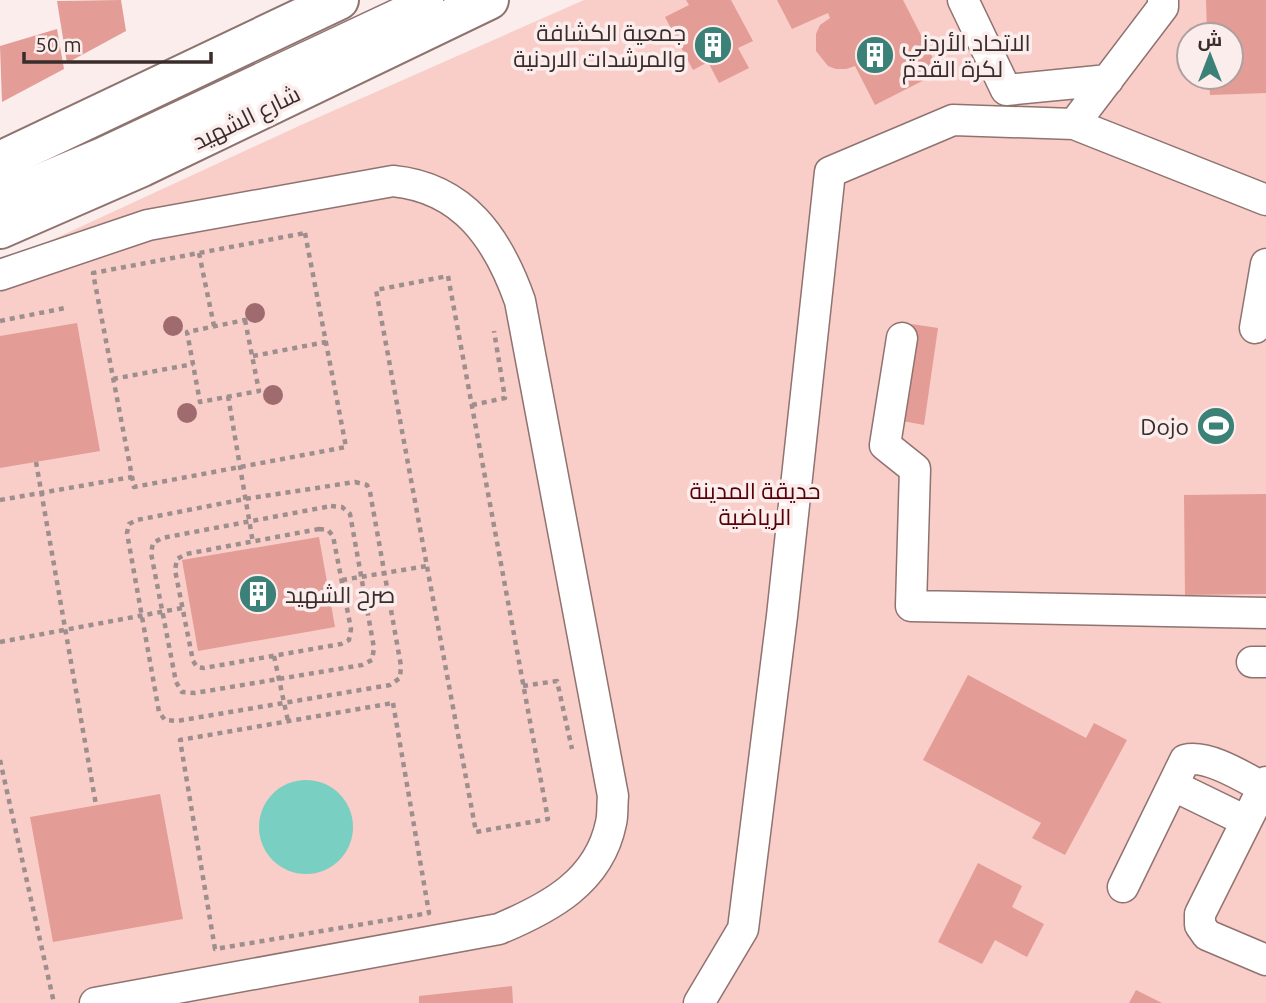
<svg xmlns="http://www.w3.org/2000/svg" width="1266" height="1003" font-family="Ubuntu,Cairo,sans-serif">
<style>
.green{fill:#f9cdc8;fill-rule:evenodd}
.water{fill:#79cfc2}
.building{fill:#e39c96}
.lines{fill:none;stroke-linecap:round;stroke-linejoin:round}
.minor-casing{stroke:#8f7370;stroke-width:33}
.highway-casing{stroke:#8f7370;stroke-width:42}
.path{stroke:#9d8f8e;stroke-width:4.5;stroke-dasharray:5 5;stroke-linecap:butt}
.minor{stroke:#fff;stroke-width:30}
.highway{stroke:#fff;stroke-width:38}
.tree{fill:#a06b6f}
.labels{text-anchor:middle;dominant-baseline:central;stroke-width:7;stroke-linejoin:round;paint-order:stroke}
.poi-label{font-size:23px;fill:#392c2b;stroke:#fbedec;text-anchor:end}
.street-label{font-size:23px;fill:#392c2b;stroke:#fbedec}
.park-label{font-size:23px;fill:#560008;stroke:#fbedec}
</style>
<rect width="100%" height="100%" fill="#fbedec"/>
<!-- green -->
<path class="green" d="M584 0H1266V1003H0V264L301 125ZM1189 35H1231V77H1189Z"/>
<!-- water -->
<path class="water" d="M259 827a47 47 0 1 1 94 0a47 47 0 1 1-94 0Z"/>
<!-- building -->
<path class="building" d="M121 0 126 31 67 63 57 1Z
M686 0H731L753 41 738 48 749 68 719 83 708 62 693 70 665 17 689 5Z
M777 0H903L940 72 875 105 855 66 846 69H836L828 66 816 51V34L820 25 830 18 828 13 792 29Z
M1206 0H1266V93L1210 95 1209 77H1231V35H1207Z
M57 29 64 69 2 102 0 46Z
M77 323 100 451 0 468V336Z
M911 324 938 328 924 425 897 420Z
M1266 494V594L1185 595 1184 495Z
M319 537 335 627 198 651 182 560Z
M968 675 1086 738 1094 723 1127 740 1065 855 1032 838 1041 823 923 760Z
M160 794 183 919 53 942 30 817Z
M978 863 1022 886 1012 907 1044 924 1027 957 995 940 982 964 938 942Z
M512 986 513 1003H419V996Z
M1136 990 1162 1003H1129Z"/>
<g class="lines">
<!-- minor casing -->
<g class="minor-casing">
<path id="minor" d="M963 0 1006 90 1108 80
M1074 124 1163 7V0
M0 196 102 153 428 0
M0 275 148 225 393 181C464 188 498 239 520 301L613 796C612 805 613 815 611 823 599 882 549 908 499 929L95 1003
M1255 328 1266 264
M902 338 885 445 915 469 911 606 1266 613
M1252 662H1266
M1266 782 1200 914V925L1207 935 1266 960
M1174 786 1246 821
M1123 887 1185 760C1208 754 1245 778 1266 789
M699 1003 743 929 782 616 830 172 953 120 1074 124 1266 200"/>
</g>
<!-- highway casing -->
<g class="highway-casing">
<path id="highway" d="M0 161 339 0
M0 229 142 167 489 0"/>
</g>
<!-- path -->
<path class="path" d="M305 233 346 447 134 487 93 273Z
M199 253 214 326
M448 276 548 819 476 832 376 290Z
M245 320 259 391 200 402 187 332Z
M0 321 65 308
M253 356 326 342
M113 379 193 364
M228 396 253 543
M472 405 505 398 494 331
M36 462 96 805
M355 482 367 485 370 492 401 666 400 678 390 685 177 721 165 720 159 712 127 533 129 524 137 520 245 499Z
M0 500 132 477
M331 506 342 507 350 514 374 648 372 660 362 665 195 693 182 692 176 682 151 553 153 543 162 538Z
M319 529 328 530 333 536 351 629 349 640 341 644 204 668 197 667 193 661 175 570 177 559 186 554Z
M342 580 427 566
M0 642 182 608
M274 656 288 721
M523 686 557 681 572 749
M393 703 429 913 215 949 180 740Z
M0 760 54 1003"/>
<!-- minor -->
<use href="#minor" class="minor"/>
<!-- highway -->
<use href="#highway" class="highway"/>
</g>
<!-- trees -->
<g class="tree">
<circle cx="255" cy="313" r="10"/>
<circle cx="173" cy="326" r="10"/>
<circle cx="273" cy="395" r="10"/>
<circle cx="187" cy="413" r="10"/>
</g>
<!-- icons -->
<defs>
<g id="building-disc" transform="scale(2.0125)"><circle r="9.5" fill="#3b8177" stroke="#fbedec"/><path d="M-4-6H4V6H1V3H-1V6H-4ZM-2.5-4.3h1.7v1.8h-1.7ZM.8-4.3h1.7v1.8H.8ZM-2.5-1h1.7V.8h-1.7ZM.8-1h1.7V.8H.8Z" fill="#fff"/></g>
<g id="stadium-disc" transform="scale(2.0125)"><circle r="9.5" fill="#3b8177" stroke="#fbedec"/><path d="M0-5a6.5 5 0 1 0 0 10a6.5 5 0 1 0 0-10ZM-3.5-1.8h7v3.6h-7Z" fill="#fff"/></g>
</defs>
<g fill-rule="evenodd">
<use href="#building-disc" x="713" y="45"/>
<use href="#building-disc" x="875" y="55"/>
<use href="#stadium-disc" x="1216" y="426"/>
<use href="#building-disc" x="258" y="594"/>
</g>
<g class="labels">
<!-- poi labels -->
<g class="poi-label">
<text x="686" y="32">جمعية الكشافة<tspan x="686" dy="26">والمرشدات الاردنية</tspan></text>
<text x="902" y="42" text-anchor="start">الاتحاد الأردني<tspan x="902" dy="26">لكرة القدم</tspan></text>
<text x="1189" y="426">Dojo</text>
<text x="285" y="594" text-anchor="start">صرح الشهيد</text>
</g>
<!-- street labels -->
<g class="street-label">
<text transform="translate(246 117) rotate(-26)">شارع الشهيد</text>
</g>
<!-- park labels -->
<g class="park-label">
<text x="755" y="490">حديقة المدينة<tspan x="755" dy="26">الرياضية</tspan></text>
</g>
</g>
<!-- north arrow -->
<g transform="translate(1210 56)"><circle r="33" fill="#fbedec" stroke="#ada09f" stroke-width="2"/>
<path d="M0-5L12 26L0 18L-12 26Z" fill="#3b8177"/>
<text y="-10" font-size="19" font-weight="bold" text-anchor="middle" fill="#392c2b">ش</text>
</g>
<!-- scale -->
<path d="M24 52v10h187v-10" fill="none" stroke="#392c2b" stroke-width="3.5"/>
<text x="35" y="52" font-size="21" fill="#392c2b" stroke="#fbedec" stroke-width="5" paint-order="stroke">50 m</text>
</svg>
